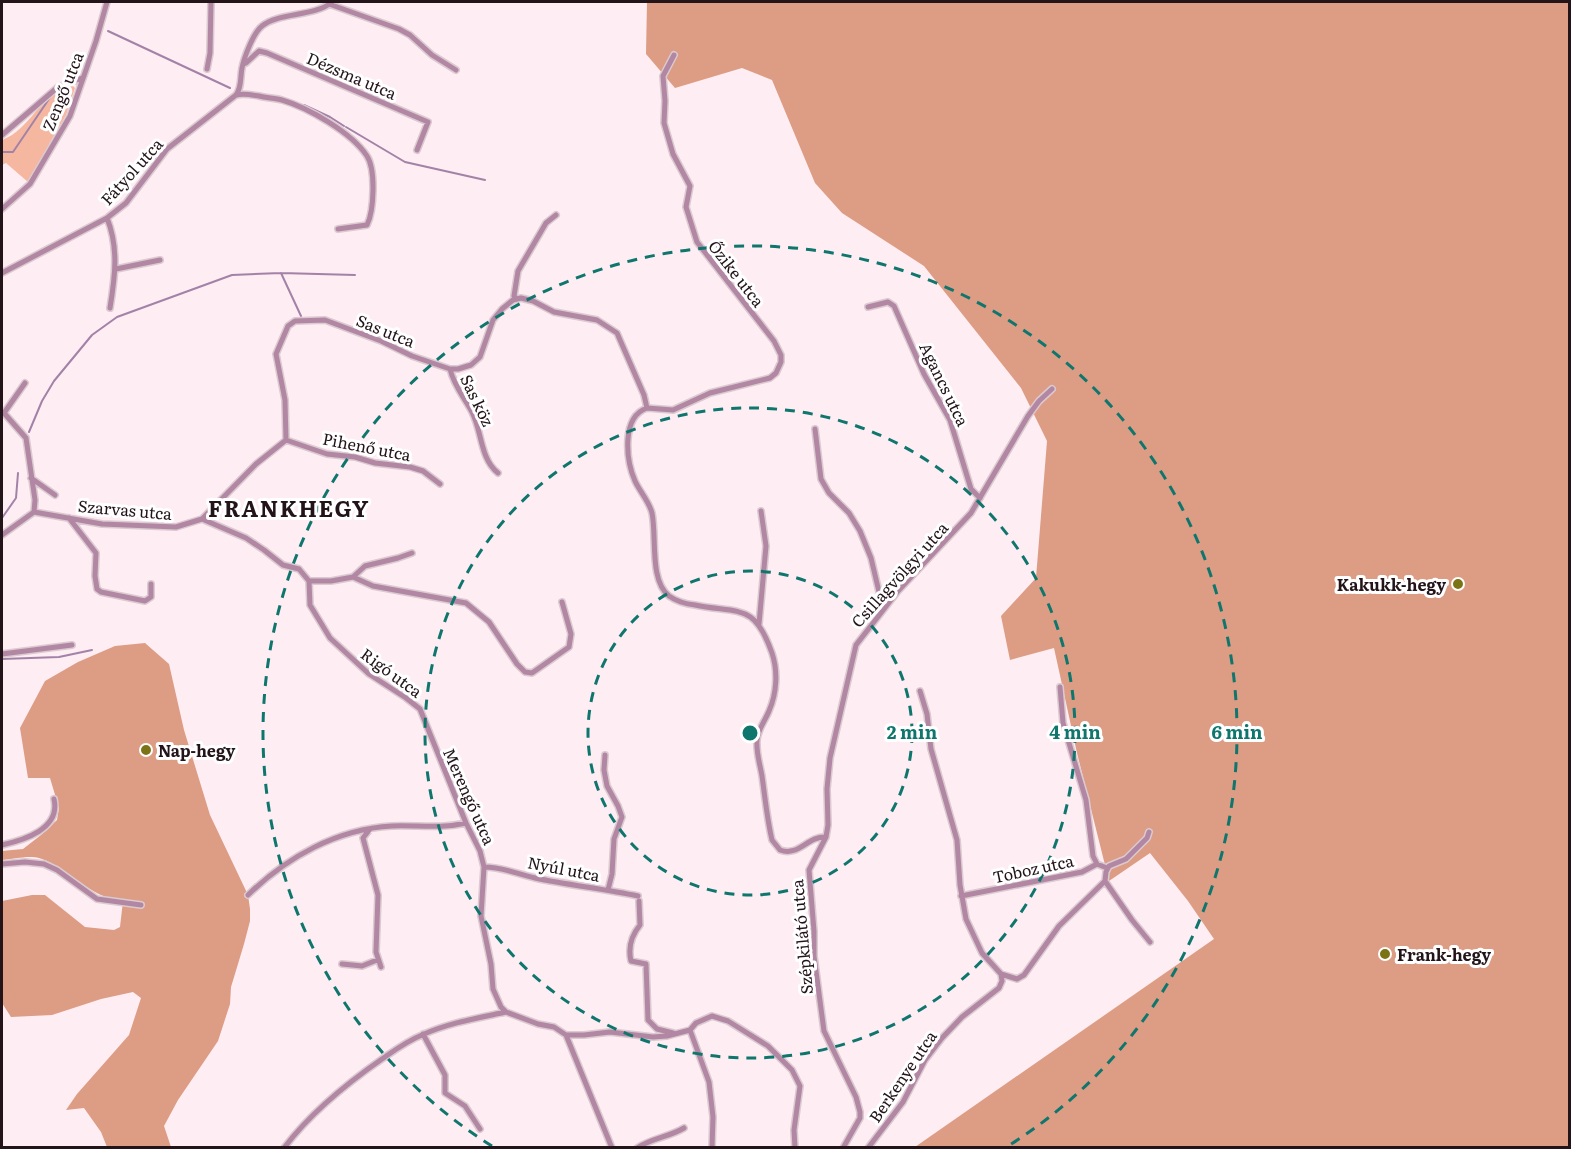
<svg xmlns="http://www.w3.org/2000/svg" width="1571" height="1149" font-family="Literata,serif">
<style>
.green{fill:#f5b79f}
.forest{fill:#dd9c84}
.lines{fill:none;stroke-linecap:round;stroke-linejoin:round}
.stream{stroke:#a382a8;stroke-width:2}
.minor-casing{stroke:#dbcacf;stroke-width:8}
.minor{stroke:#b287a4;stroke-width:5}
.ring{fill:none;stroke:#0f766e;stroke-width:3;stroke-dasharray:10 8}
.poi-dot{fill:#7b7416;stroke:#fff;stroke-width:2}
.labels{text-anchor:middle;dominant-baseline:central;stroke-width:6;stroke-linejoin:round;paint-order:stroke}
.street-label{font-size:16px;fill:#221418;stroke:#fff}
.poi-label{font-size:16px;font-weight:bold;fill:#221418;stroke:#fff;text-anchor:start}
.district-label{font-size:22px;font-weight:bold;letter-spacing:1.5px;fill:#221418;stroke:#fff}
.centre{fill:#0f766e;stroke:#fff;stroke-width:3}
.ring-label{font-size:18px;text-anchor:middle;font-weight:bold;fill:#0f766e;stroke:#fff;stroke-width:6;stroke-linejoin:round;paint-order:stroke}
</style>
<rect width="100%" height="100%" fill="#feedf2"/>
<!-- green -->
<path class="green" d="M68 85 73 86 75 88 66 115 49 144 51 146 28 182 6 163 2 165V140C30 130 40 95 68 85Z"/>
<!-- forest -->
<path class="forest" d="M647 2H1569V1147H915L1214 939 1188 901 1150 853 1109 881 1077 753 1054 648 1010 660 1001 616 1036 578 1047 441 1021 388 924 266 842 213 815 183 772 80 742 68 675 88 646 54Z
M145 643 169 664 184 730 210 815 248 895 250 909V921L244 944 231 987 230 1004 218 1041 178 1100 164 1126 171 1147H107L101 1132 84 1108 66 1110 77 1094 129 1035 141 998 133 992 101 999 52 1015 11 1017 2 1003V901L32 895H45L85 927 114 930 120 927 123 901C89 898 70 868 39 858 29 855 13 859 2 860V851L23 849 41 835 57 820 59 808 50 778H28L20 728 45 681 78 662 115 646Z"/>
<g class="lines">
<!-- stream -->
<path class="stream" d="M108 31 230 88
M304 105 330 117 344 126
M346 127 405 162 485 180
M2 152H13L51 96
M281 273 301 316
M29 432 42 401 54 381 92 335 117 317 232 275 281 273 355 275
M2 518 16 498 18 473
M2 659 59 657 92 650"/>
<!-- minor casing -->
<g class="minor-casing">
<path id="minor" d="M329 4 399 29 410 35 432 55 456 70
M246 63 259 51 267 53 428 122 417 150
M207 69 210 53 211 2
M236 95C244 93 252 95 259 96 267 98 275 98 282 100 309 108 352 133 367 156 376 170 374 211 367 225L338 229
M2 135 58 87 82 78
M2 209 30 184 70 116 96 41 107 2
M107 218C119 248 115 277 110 308
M116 269 160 260
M2 273 107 218 126 203 167 149 236 95C242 87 240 78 242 68 244 58 253 33 262 26 279 12 315 17 332 2
M517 299 514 296 518 271 546 223 556 215
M868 307 888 302 894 306 924 374 950 420 971 489 980 498
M450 369C454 386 464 397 472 412 482 431 480 459 498 473
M25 383 4 413 26 438 35 500 34 512
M647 408C621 417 626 460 635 481 640 492 649 501 652 513 657 537 649 580 669 596 676 601 686 604 695 605 739 614 754 602 772 653 778 671 777 693 769 711 765 721 758 729 757 740 756 753 760 764 762 776 765 797 767 819 772 840L780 850C799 857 807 836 826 837L809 870 814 931V956L824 1031 856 1097 860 1112V1118L843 1148
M647 408 673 410 710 393 770 378 776 373 781 362V355L774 341 697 242 686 207 690 186 673 154 664 123 665 101 663 76 674 55
M815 429 821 479 829 493 849 513 860 531 871 558 880 596 886 605
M286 440 327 454 355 457 375 463 410 467 423 471 440 484
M31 478 55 495
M34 512 102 524 176 527 202 519 246 538 264 550 283 565 299 569 309 581
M69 518 96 553 95 576 97 589 101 592 145 601 151 597V584
M202 519 256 464 286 440 285 400 276 354 288 326 295 321 325 320 381 341 412 356 450 369H458L471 365 480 357 493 320 502 309 513 300 521 298 533 301 554 312 597 320 617 333 644 395 647 408
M2 535 34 512
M353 577 365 566 398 558 412 553
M309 581 310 605 330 638 369 674 406 698 420 709 466 823 480 851 484 867 481 916 491 964 493 989 501 1007 506 1012 538 1024 554 1027 566 1035 612 1148
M309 581H331L353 577 373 586 466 603 489 622 517 664 525 672 532 673 569 647 571 634 562 602
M759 624 766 546 761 511
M2 654 72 645
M1060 687 1063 723 1086 800 1093 856 1097 864
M920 691 927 714 931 749 957 840 960 885 966 919 982 953 1001 974
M605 755 604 770 607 786 618 806 622 817 614 839 612 874 608 890
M370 829 363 838 378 895 376 952 381 967
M1149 832 1147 838 1126 859 1109 866 1106 872 1105 881 1132 920 1150 942
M826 837 828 825 827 789 830 758 856 645 898 591 971 513 1028 416 1039 401 1052 389
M2 845C24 840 61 829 54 799
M2 864 25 862 44 864 57 870 97 899 141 905
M484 867C503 867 517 874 535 878 569 885 604 889 638 896
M248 895C287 857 337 829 392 826 417 825 441 829 466 823
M961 896 1082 872 1097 864 1107 868
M639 901 640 925C631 936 628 948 631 961L646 964 648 1020 657 1029 673 1033
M342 964 362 966 377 960
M690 1030 709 1082 713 1117 712 1148
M423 1034 445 1075V1093L465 1106 480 1129
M566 1035H584L610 1032 653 1037 667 1036 690 1030 696 1023 712 1016 728 1021 768 1046 792 1070 800 1086 794 1130 795 1148
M284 1148C311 1112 346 1084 382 1059 395 1050 407 1041 422 1035 448 1023 478 1018 506 1012
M637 1148C652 1138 669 1137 684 1128
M868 1148 903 1102 925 1060 942 1038 962 1017 999 988 1002 981 1001 974 1017 979 1024 975 1059 926 1105 881"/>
</g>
<!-- minor -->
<use href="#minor" class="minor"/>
</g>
<!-- distance rings -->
<g class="ring">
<circle cx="750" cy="733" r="162"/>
<circle cx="750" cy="733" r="325"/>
<path d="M492 1146A487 487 0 1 1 1008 1146"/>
</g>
<!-- markers -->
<g class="poi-dot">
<circle cx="1458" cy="584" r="6"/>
<circle cx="146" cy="750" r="6"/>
<circle cx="1385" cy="954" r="6"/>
</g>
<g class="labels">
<!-- street labels -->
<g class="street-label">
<text transform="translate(352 75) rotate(23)">Dézsma utca</text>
<text transform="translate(62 91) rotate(-68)">Zengő utca</text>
<text transform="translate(131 171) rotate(-48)">Fátyol utca</text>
<text transform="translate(737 273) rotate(52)">Őzike utca</text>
<text transform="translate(386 330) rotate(22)">Sas utca</text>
<text transform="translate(945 384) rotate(64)">Agancs utca</text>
<text transform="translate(478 400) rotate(64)">Sas köz</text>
<text transform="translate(367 446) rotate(11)">Pihenő utca</text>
<text transform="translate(125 509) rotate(5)">Szarvas utca</text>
<text transform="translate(899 574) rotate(-48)">Csillagvölgyi utca</text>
<text transform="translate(392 672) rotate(36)">Rigó utca</text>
<text transform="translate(470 796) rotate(66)">Merengő utca</text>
<text transform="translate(564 868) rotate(11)">Nyúl utca</text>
<text transform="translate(1033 868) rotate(-12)">Toboz utca</text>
<text transform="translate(801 937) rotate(-95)">Szépkilátó utca</text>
<text transform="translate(902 1076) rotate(-56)">Berkenye utca</text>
</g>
<!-- poi labels -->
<g class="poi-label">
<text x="1446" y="584" text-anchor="end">Kakukk-hegy</text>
<text x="158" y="750">Nap-hegy</text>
<text x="1397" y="954">Frank-hegy</text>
</g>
<!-- district labels -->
<g class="district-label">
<text x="289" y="507">FRANKHEGY</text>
</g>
</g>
<circle cx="750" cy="733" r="9" class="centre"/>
<g class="ring-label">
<text x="912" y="739">2 min</text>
<text x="1075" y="739">4 min</text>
<text x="1237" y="739">6 min</text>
</g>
<!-- border -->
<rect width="1571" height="1149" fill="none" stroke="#221418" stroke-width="6"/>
</svg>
